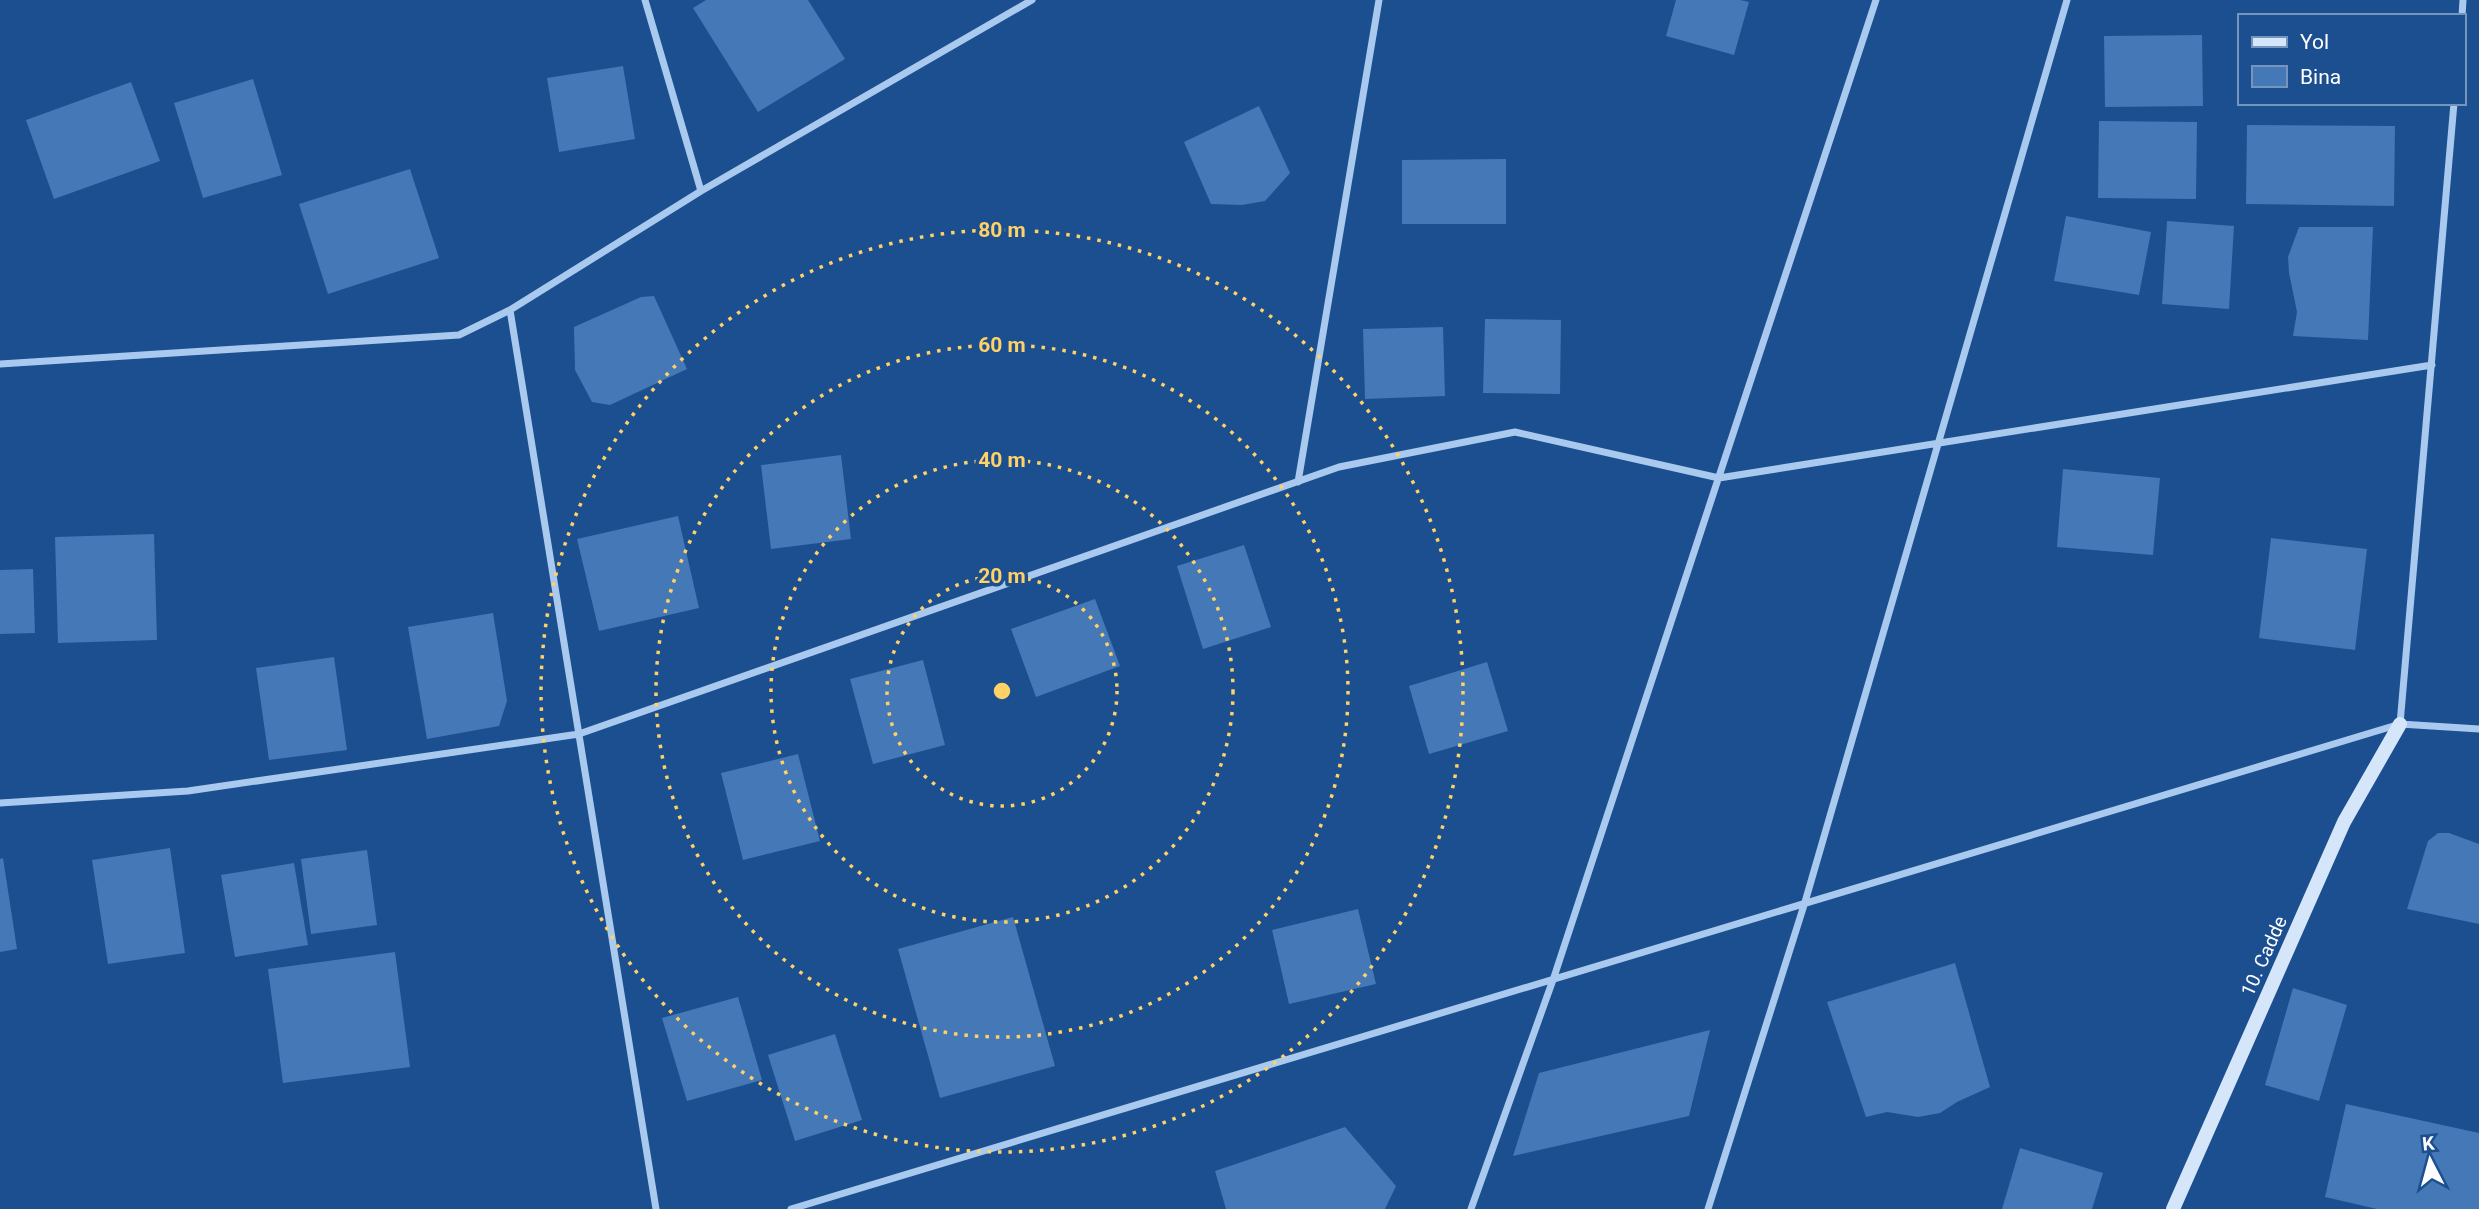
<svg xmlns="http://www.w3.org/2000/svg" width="2479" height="1209" font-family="Roboto,sans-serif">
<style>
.building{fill:#4478b7}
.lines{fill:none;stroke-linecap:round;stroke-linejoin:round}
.street{stroke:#a9c9ee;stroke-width:7}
.secondary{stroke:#d6e6fa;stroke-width:14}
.ring{fill:none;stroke:#ffd166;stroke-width:3.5;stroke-dasharray:3.5 7}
.labels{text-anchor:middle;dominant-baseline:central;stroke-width:7;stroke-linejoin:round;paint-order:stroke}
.street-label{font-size:19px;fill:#fff;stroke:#1b4f8f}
.centre{fill:#ffd166;stroke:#1b4f8f;stroke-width:3.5}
.ring-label{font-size:21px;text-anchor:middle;font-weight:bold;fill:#ffd166;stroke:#1b4f8f;stroke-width:7;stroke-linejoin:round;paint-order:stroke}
</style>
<rect width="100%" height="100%" fill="#1b4f8f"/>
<!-- building -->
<path class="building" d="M706 0H808L845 59 758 112 693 8Z
M1676 0H1740L1749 2 1734 55 1666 36Z
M2202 35 2203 106 2105 107 2104 36Z
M623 66 635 139 559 152 547 78Z
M253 79 282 175 203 198 174 103Z
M131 82 160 161 54 199 26 120Z
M1259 106 1290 173 1265 201 1242 205 1211 204 1184 142Z
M2099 121 2197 122 2196 199 2098 198Z
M2247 125 2395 126 2394 206 2246 204Z
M1506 159V224H1402V160Z
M410 169 439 258 328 294 299 204Z
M2066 216 2151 232 2139 295 2054 281Z
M2167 221 2234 226 2229 309 2162 304Z
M2299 227H2373L2368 340 2293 336 2297 312 2289 273 2288 257Z
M654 296 687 369 610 405 592 402 575 370 574 327 641 297Z
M1485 319 1561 320 1560 394 1483 393Z
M1443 327 1445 396 1365 399 1363 329Z
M841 455 851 539 771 549 761 465Z
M2063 469 2160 478 2153 555 2057 547Z
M678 516 699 608 599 631 577 539Z
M154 534 157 640 58 643 55 537Z
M2271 538 2367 549 2355 650 2259 638Z
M1244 545 1271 627 1203 649 1177 566Z
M33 569 35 633 0 634V570Z
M1095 599 1120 666 1036 697 1011 629Z
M493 613 507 701 499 726 427 739 408 627Z
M334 657 347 750 269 760 256 668Z
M923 660 945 745 873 764 850 679Z
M1487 662 1508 731 1429 754 1409 686Z
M798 754 820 841 743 860 721 773Z
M2438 833H2449L2479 844V924L2407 909 2428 841Z
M170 848 185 953 108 964 92 860Z
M367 850 377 925 311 934 301 859Z
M3 858 17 949 0 952V859Z
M294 863 308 945 235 957 221 875Z
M1358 909 1376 984 1289 1004 1272 930Z
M1013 917 1055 1066 940 1098 898 949Z
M395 952 410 1067 283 1083 268 969Z
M1955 963 1990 1087 1957 1102 1940 1113 1918 1117 1887 1112 1866 1117 1827 1002Z
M2293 988 2347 1005 2319 1101 2265 1085Z
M738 997 762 1080 687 1101 662 1018Z
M1710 1030 1689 1116 1513 1156 1539 1073Z
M835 1034 862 1120 795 1141 768 1055Z
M2346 1104 2479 1133V1209H2377L2325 1197Z
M1345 1127 1396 1186 1385 1209H1226L1215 1171Z
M2020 1148 2103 1173 2092 1209H2002Z"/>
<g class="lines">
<!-- street -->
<path class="street" d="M645 0 701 191
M2462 16 2463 0
M510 310 656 1209
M0 364 459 335 510 310 701 191 1032 0
M1298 482 1379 0
M2400 724 2454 103
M0 803 188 791 579 734 1339 467 1515 432 1719 478 2432 365
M791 1209 2400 724 2479 729
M1471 1209 1554 977 1876 0
M1708 1209 1805 902 2067 0"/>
<!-- secondary -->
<path class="secondary" d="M2173 1209 2344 822 2400 724"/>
</g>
<!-- distance rings -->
<g class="ring">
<circle cx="1002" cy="691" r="115"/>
<circle cx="1002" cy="691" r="231"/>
<circle cx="1002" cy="691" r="346"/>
<circle cx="1002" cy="691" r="461"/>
</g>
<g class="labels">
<!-- street labels -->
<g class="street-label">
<text transform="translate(2264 956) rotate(-66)">10. Cadde</text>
</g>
</g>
<circle cx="1002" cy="691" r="10" class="centre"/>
<g class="ring-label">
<text x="1002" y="237">80 m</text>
<text x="1002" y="352">60 m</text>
<text x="1002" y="467">40 m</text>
<text x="1002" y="583">20 m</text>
</g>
<!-- legend -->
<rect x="2238" y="14" width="228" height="91" fill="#1b4f8f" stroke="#7695bc" stroke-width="2"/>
<rect x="2252" y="37" width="35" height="10" fill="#d6e6fa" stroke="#7695bc" stroke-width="2"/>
<text x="2300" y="49" font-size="21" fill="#ffffff">Yol</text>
<rect x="2252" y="66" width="35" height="21" fill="#4478b7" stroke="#7695bc" stroke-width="2"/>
<text x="2300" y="84" font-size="21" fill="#ffffff">Bina</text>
<!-- north arrow -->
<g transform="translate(2430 1160) rotate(354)" stroke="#1b4f8f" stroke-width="5" paint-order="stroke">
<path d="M0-5L12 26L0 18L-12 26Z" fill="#ffffff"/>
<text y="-10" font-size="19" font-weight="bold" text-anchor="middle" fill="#ffffff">K</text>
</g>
</svg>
